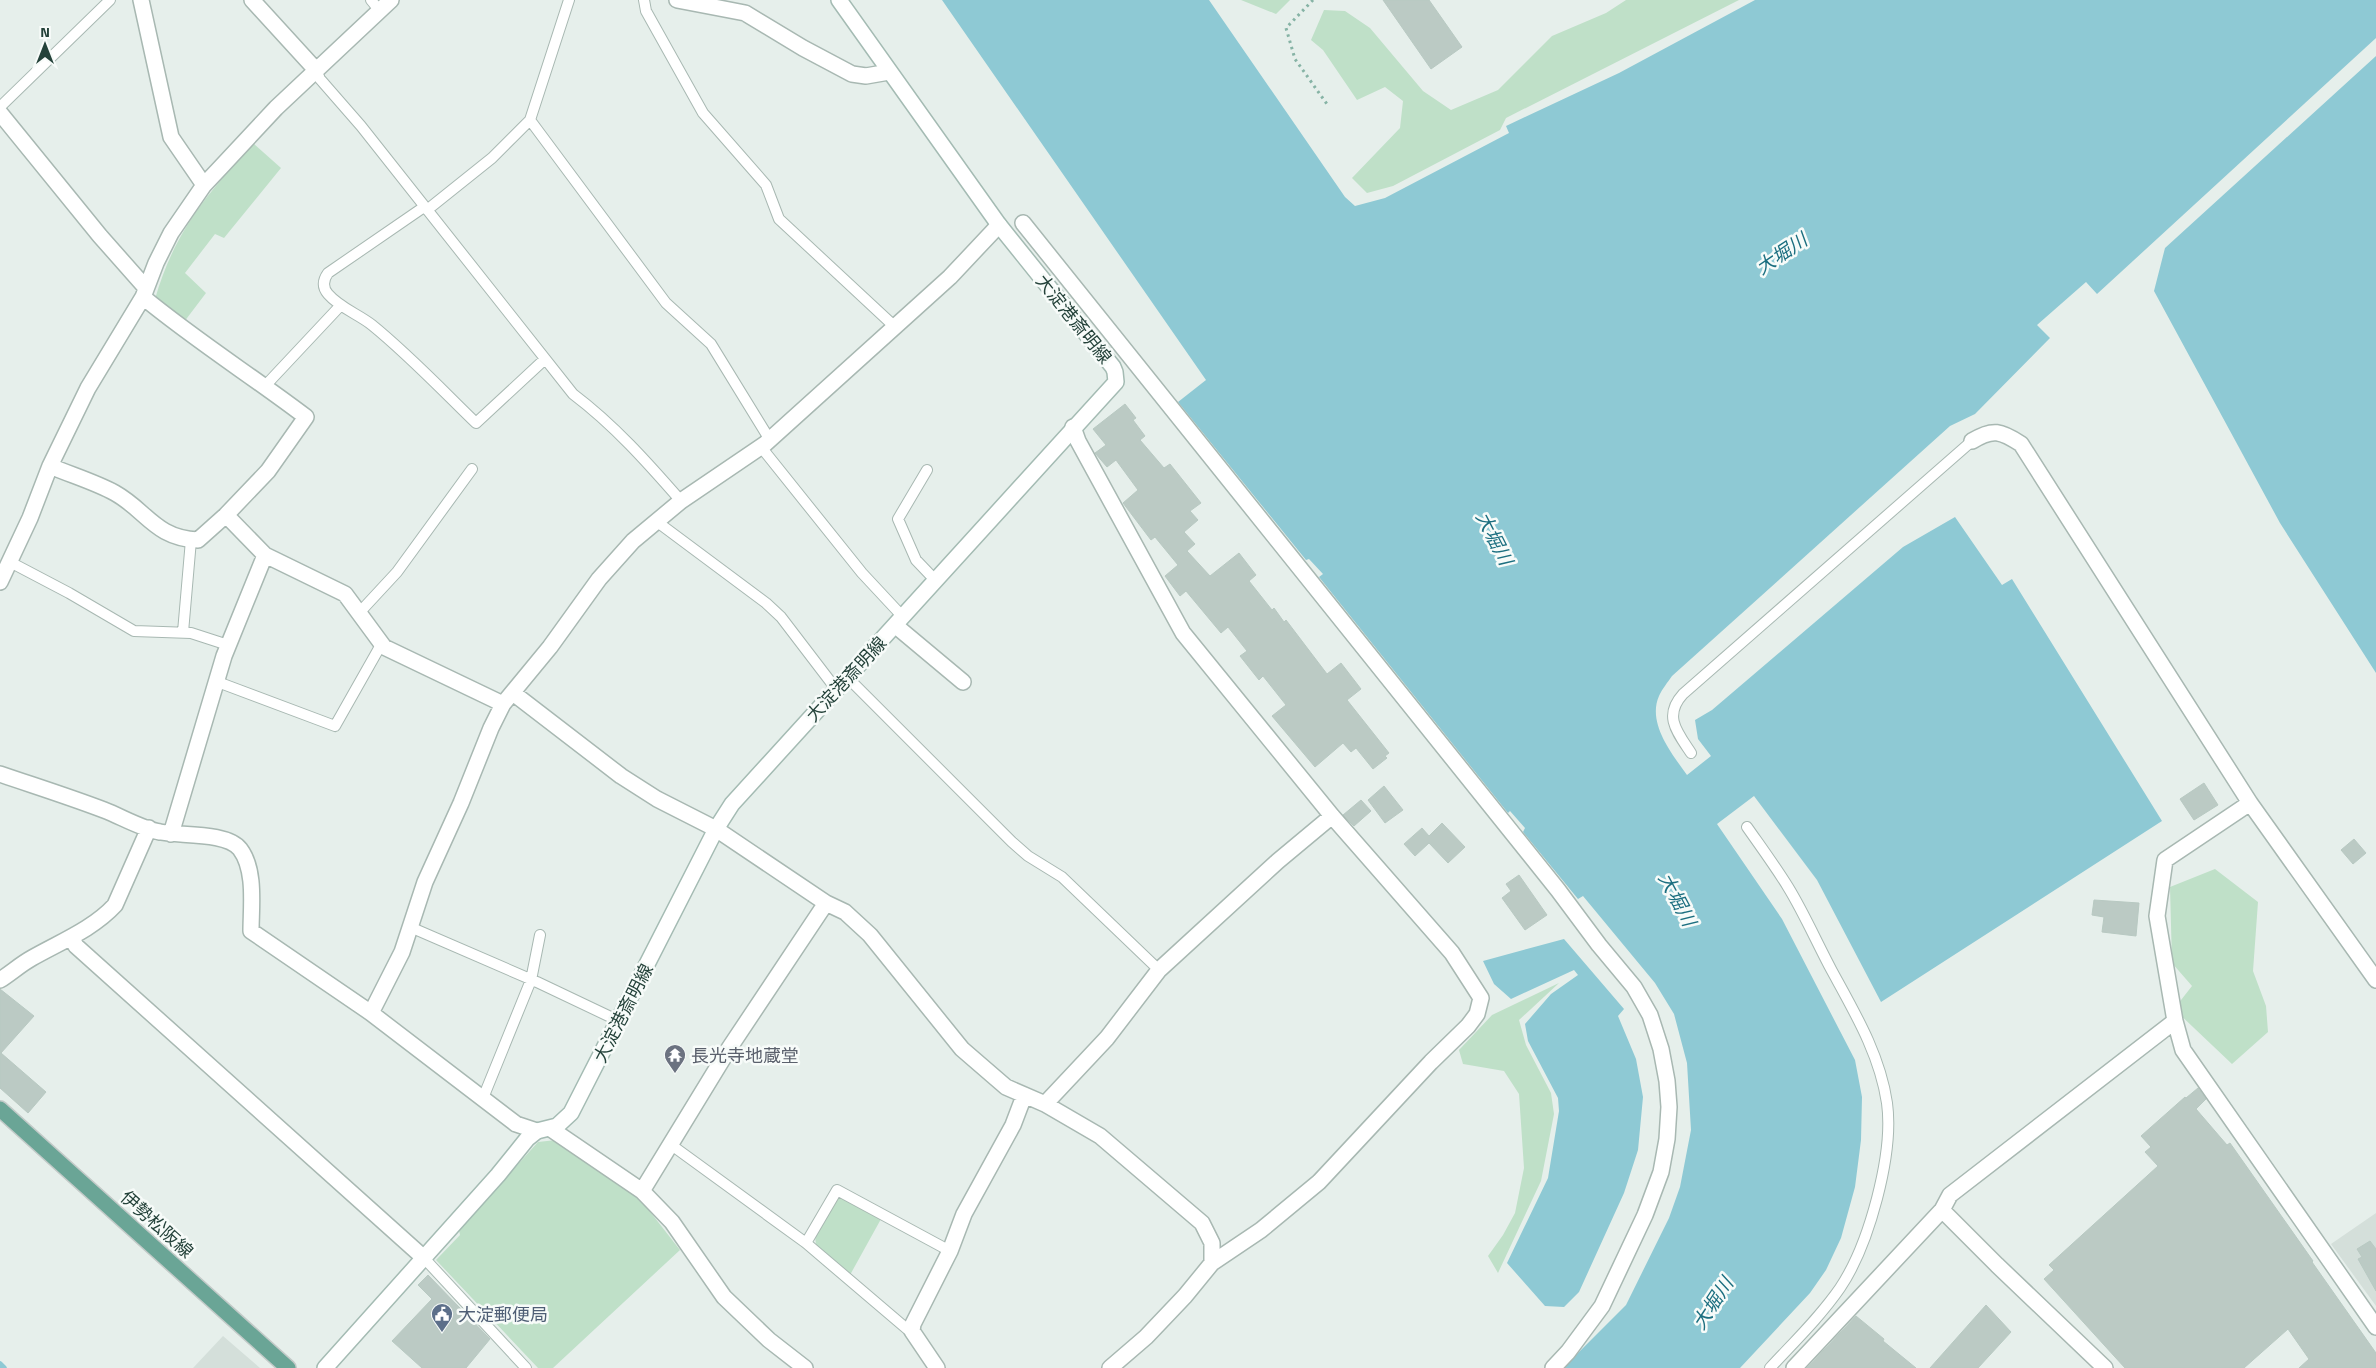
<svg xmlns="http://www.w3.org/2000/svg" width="2376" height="1368" font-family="'Titillium Web','Noto Sans JP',sans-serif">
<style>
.built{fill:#d4dfda}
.green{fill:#bfe0c8}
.water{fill:#8ec9d4}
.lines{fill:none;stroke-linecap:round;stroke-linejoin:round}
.stream{stroke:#8ec9d4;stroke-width:5.5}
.building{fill:#bbcac4;stroke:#b8c9c2}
.lane-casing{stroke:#a8b8b2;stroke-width:12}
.street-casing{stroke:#a8b8b2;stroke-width:18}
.secondary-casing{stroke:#a4bbb3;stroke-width:18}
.primary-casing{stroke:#c2cac8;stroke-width:18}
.path{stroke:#86b3a5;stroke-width:3;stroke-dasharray:2.5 4;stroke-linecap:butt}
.lane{stroke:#fff;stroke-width:10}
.street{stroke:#fff;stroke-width:15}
.secondary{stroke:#fff;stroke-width:15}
.primary{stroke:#6aa596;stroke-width:15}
.labels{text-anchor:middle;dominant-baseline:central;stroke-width:5;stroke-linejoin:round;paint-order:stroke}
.street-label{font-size:18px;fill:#24423a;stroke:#f7fbf9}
.worship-label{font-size:18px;fill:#5b616d;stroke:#f7fbf9;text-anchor:start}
.service-label{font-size:18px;fill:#4e5e75;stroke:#f7fbf9;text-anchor:start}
.water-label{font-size:19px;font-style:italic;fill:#1c6f80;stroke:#f7fbf9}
</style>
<rect width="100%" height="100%" fill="#e6efeb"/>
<!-- built -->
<path class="built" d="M2376 1213V1306L2331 1244Z
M223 1336 260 1368H193Z"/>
<!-- green -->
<path class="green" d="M1241 0H1290L1276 14Z
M1626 0H1739L1506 118 1500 130 1393 186 1367 193 1352 178 1400 128 1403 101 1385 87 1357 100 1323 50 1311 40 1324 10 1345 11 1370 28 1423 91 1451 110 1498 90 1552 36 1606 13Z
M253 143 281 168 224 238 215 234 185 273 206 293 184 322 155 299C175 230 207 195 253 143Z
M2215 869 2258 902 2253 971 2266 1006 2268 1032 2232 1064 2174 1009 2192 986 2172 963 2170 887Z
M1559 983 1519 1020 1526 1045 1551 1093 1554 1114 1541 1181 1498 1273 1488 1256 1503 1235 1515 1213 1524 1168 1519 1094 1504 1071 1463 1064 1459 1050 1492 1015Z
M556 1140 637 1195 680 1250 553 1368H538L436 1260 460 1235 459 1230 538 1142Z
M838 1196 881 1219 850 1275 816 1245 815 1236Z"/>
<!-- water -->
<path class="water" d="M942 0H1209L1345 197 1355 206 1385 198 1509 133 1506 126 1619 73 1755 0H2376V38L2097 294 2086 282 2037 325 2050 338 1975 414 1950 426 1672 676C1668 682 1662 689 1659 696 1647 723 1672 754 1687 775L1711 756 1698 739 1695 720 1712 710 1903 547 1955 517 2002 585 2012 579 2162 821 1881 1002 1817 880 1754 796 1717 824 1782 919 1855 1060 1862 1097 1861 1140 1855 1187 1841 1238 1826 1270 1810 1293 1740 1368H1563L1626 1305 1669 1218 1680 1187 1691 1130 1687 1063 1674 1014 1655 983 1583 896 1578 899 1523 832 1525 828 1510 811 1508 813 1319 577 1323 574 1309 559 1306 560 1178 402 1206 380Z
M2376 56V673L2280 523 2154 291 2165 248Z
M1564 939 1624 1009 1618 1016 1636 1059 1643 1097 1638 1150 1624 1193 1579 1292 1564 1307 1545 1306 1507 1263 1548 1178 1559 1111 1558 1098 1528 1041 1525 1024 1551 994 1578 975 1574 970 1511 999 1494 984 1483 961Z"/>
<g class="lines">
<!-- stream -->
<path class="stream" d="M0 1364 4 1368"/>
</g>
<!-- building -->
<path class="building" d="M1383 0H1429L1462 47 1431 69Z
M1125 404 1136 418 1133 420 1145 436 1140 440 1164 468 1170 464 1201 503 1190 511 1198 520 1184 532 1195 544 1187 551 1210 576 1239 553 1256 575 1249 581 1272 610 1274 608 1284 622 1286 620 1327 674 1341 663 1361 689 1347 700 1389 753 1385 756 1387 758 1373 769 1356 748 1351 752 1343 743 1315 767 1272 716 1286 705 1263 676 1259 680 1240 656 1247 651 1228 627 1221 633 1186 591 1180 596 1165 576 1178 565 1155 537 1151 540 1123 503 1138 490 1116 460 1107 467 1095 453 1106 445 1093 429Z
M2204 783 2218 805 2194 820 2180 799Z
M1384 786 1403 810 1385 823 1368 800Z
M1361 800 1371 811 1354 826 1343 815Z
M1442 823 1465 847 1448 863 1429 843 1415 856 1404 844 1422 828 1429 836Z
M2354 839 2366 853 2353 864 2341 850Z
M1519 875 1547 915 1525 930 1502 898 1511 891 1506 884Z
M2094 900 2139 903 2136 936 2102 932 2104 917 2092 915Z
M0 989 34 1016 1 1053 46 1092 28 1113 0 1088Z
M2198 1088 2206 1099 2196 1109 2227 1145 2230 1143 2313 1261 2312 1262 2376 1353V1368H2299L2309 1359 2288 1329 2244 1368H2125L2044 1279 2054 1270 2049 1265 2158 1166 2145 1152 2151 1147 2141 1136 2185 1097 2186 1098Z
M2370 1241 2376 1249V1291L2358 1259 2362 1257 2357 1249Z
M428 1275 490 1339 466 1368H422L392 1341 432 1299 418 1285Z
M1986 1305 2011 1332 1978 1368H1930Z
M1856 1316 1884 1339 1883 1341 1916 1368H1807Z"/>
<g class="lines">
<!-- lane casing -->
<g class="lane-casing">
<path id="lane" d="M371 0 380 11
M569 0 530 120 666 303 711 344 770 440
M644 0 646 11 703 113 766 185 779 219 894 326
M316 70 320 79 361 126 573 394C614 425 647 462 681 501
M0 107 110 0
M424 207 328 273C323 280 322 287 328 294 340 308 358 314 372 325 409 355 442 390 476 423L545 359
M427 210 492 158 530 120
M265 386 341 305
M761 447 862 573 903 617
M927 470 898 519 916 560 936 581
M656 521 766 603 781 617 836 689
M10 562 69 593 134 631 191 633 228 645
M359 613 397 572 472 469
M183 632 191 540
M848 678 1012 842 1028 856 1062 877 1159 970
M215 681 335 726 382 643
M1691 753C1677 732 1663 716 1683 694L1972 441
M1747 827C1761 847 1775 866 1788 887 1804 913 1817 943 1832 971 1855 1013 1880 1055 1887 1103 1894 1154 1869 1245 1840 1288 1820 1317 1794 1342 1770 1368
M410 927 537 982 619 1021
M483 1098 531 980 540 935
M670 1144 806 1243 907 1329 912 1331
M806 1243 837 1190 950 1251
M424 1258 526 1368"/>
</g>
<!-- street casing -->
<g class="street-casing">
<path id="street" d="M141 0 171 137 204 185
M252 0 316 70
M677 0 745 13 803 48 852 74 866 76 889 72
M0 113 100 236 146 288
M1023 223 1558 890 1599 945 1634 987 1650 1015 1661 1049 1667 1081 1669 1107 1667 1139 1661 1172 1645 1215 1602 1306 1568 1352 1553 1368
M143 297C195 340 252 376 306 417L268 471 226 515
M1073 427 1078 441 1183 633 1332 816 1452 953 1481 998 1477 1014 1468 1026 1431 1062 1319 1182 1261 1230 1212 1263 1185 1296 1146 1337 1110 1368
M1972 441C1993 428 2001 431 2021 444L2250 803 2376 980
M50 466C71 475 95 482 115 493 147 511 155 538 198 540L226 515 265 555 345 594 384 647 503 704
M0 582 30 518 50 466 88 388 143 297 156 263 171 233 204 185 221 167 276 108 391 0
M896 626 963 682
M513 693 621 776 657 799 716 829 826 903 845 912 870 935 962 1049 1006 1087 1045 1104 1100 1136 1202 1223 1212 1243V1263
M0 774C35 786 70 797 104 810 122 817 142 829 160 832 181 836 227 832 240 849 256 870 251 907 251 931L371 1013 516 1124 537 1131
M171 834 224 656 265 555
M71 937 76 946 424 1258
M0 980C11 973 21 964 32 958 60 942 93 929 115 905L149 828
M371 1013 402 952 425 882 461 803 491 728 503 704 550 647 599 579 633 541 681 501 765 444 950 277 999 225
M2175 1021 2157 916 2165 860 2250 803
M1045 1104 1107 1038 1159 970 1278 861 1332 816
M551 1129 642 1191 672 1222 724 1297 769 1340 805 1368
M642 1191 730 1047 826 903
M1942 1210 1997 1265 2105 1368
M937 1368 912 1331 913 1324 950 1251 964 1214 1013 1125 1024 1096
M1794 1368 1942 1210 1950 1195 2175 1021 2183 1050 2376 1327"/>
</g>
<!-- secondary casing -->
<g class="secondary-casing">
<path id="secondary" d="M325 1368 498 1175 527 1139 537 1131 557 1126 571 1113 716 829 732 804 1116 382 1115 372 1113 367 999 225 839 0"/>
</g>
<!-- primary casing -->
<g class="primary-casing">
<path id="primary" d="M0 1109 288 1368"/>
</g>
<!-- path -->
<path class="path" d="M1313 0 1286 28 1295 59 1329 107"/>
<!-- lane -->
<use href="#lane" class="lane"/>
<!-- street -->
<use href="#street" class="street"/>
<!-- secondary -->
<use href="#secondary" class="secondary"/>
<!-- primary -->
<use href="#primary" class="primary"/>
</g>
<!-- icons -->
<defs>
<g id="temple-pin" transform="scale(1.125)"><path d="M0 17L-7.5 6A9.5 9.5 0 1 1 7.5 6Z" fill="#6b7280" stroke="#f7fbf9"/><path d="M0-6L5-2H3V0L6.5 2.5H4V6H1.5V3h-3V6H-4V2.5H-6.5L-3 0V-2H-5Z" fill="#fff"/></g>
<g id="civic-pin" transform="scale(1.125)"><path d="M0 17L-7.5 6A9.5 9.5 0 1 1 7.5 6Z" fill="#5c6f8a" stroke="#f7fbf9"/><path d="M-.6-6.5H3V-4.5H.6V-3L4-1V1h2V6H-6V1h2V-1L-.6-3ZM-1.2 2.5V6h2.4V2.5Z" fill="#fff"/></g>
</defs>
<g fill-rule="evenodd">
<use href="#temple-pin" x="675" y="1055"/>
<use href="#civic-pin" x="442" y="1314"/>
</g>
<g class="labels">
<!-- street labels -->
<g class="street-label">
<text transform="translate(1074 319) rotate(51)">大淀港斎明線</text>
<text transform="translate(846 679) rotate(-47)">大淀港斎明線</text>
<text transform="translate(623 1013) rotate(-63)">大淀港斎明線</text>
<text transform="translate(157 1224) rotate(42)">伊勢松阪線</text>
</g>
<!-- worship labels -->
<g class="worship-label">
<text x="691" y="1055">長光寺地蔵堂</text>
</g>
<!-- service labels -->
<g class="service-label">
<text x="458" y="1314">大淀郵便局</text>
</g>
<!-- water labels -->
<g class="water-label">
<text transform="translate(1781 253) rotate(-34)">大堀川</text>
<text transform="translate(1495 538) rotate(63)">大堀川</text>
<text transform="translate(1678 899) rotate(62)">大堀川</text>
<text transform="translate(1712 1303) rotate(-57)">大堀川</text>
</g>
</g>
<!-- north arrow -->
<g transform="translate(45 45)" stroke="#f7fbf9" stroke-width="4" paint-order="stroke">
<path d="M0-4L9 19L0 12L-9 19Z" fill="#24423a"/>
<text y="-8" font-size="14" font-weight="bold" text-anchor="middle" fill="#24423a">N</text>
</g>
</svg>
